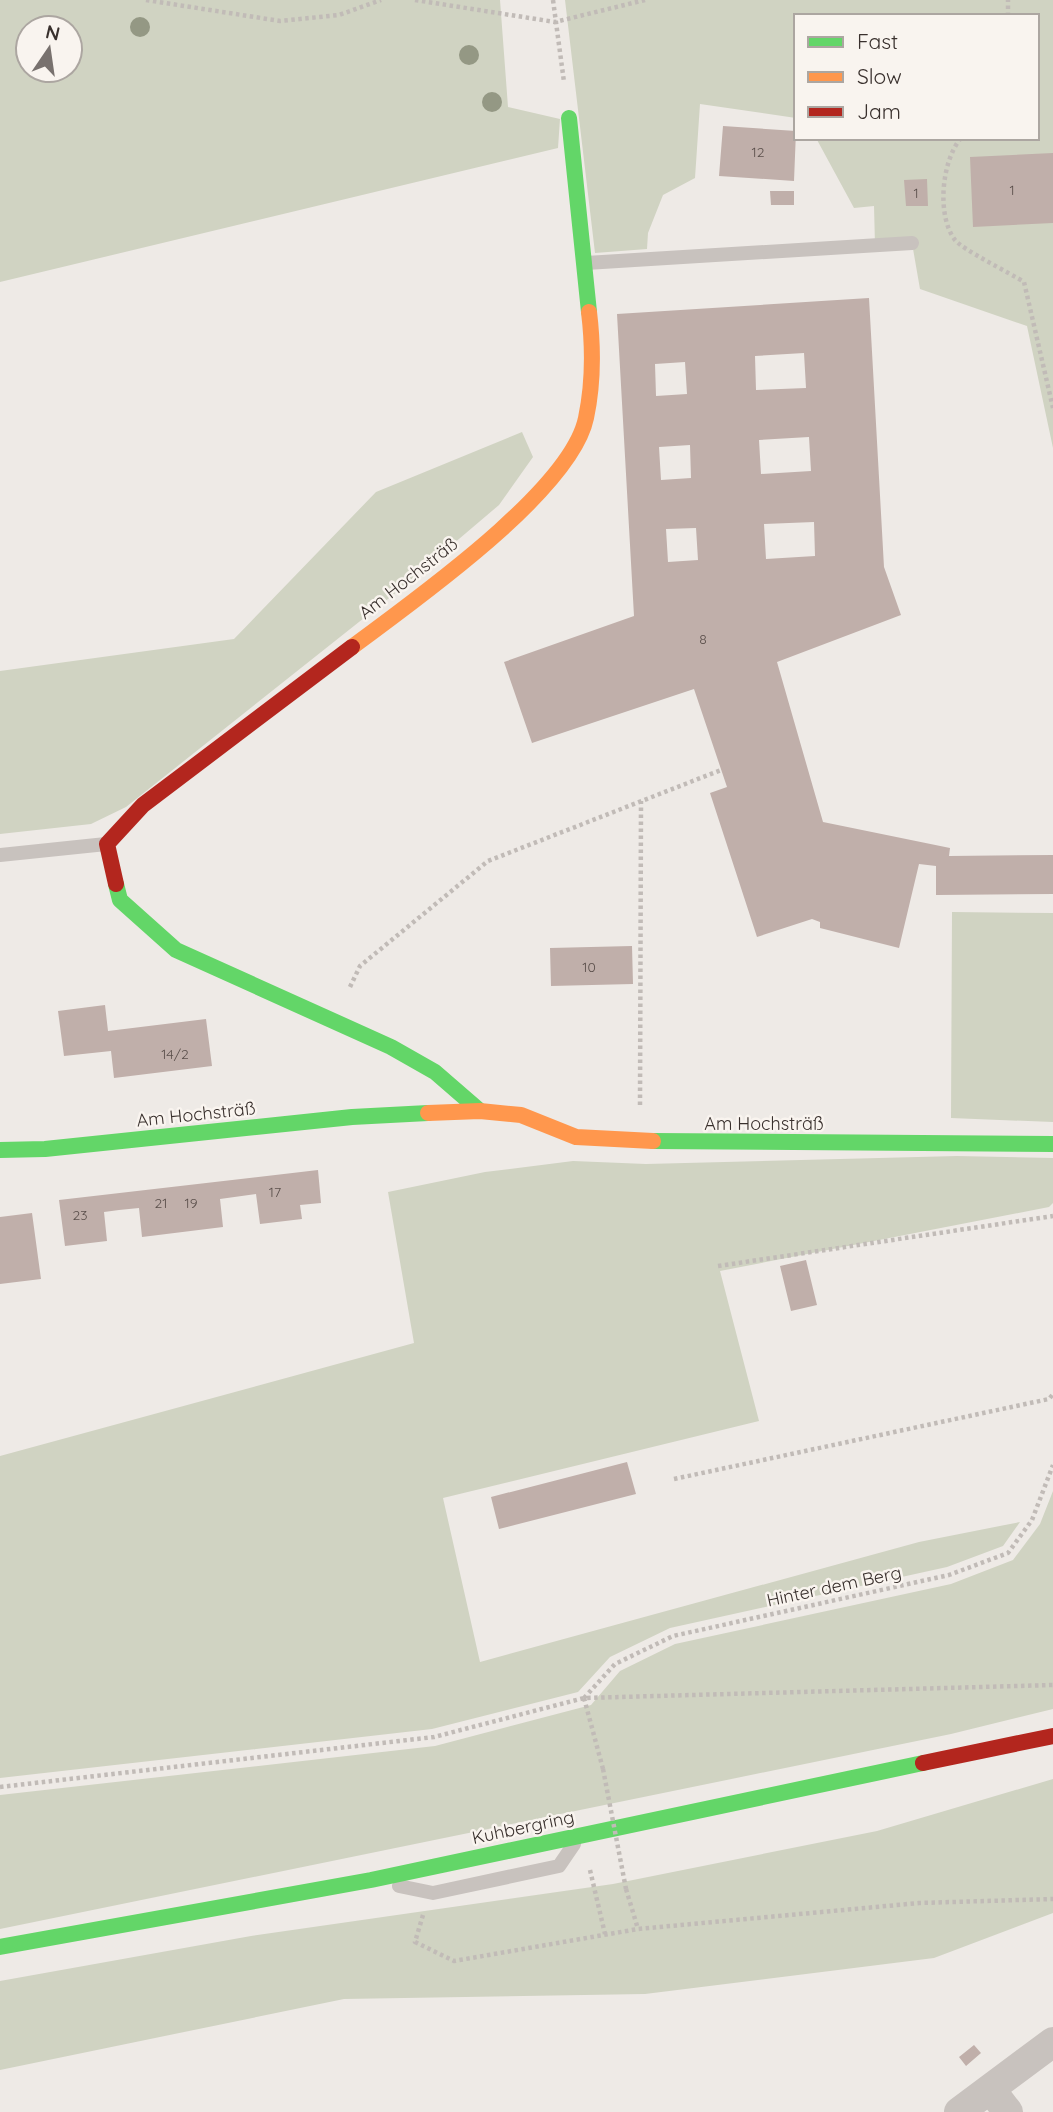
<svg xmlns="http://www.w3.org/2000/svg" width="1053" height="2112" font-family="Quicksand,sans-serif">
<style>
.green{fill:#d0d3c2;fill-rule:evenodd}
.building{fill:#c0afaa;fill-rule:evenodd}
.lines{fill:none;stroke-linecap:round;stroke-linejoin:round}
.path{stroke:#c1bbb7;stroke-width:4.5;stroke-dasharray:3.5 3.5;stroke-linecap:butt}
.lane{stroke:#c8c2be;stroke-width:14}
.street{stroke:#c8c2be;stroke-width:30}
.fast{stroke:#63d668;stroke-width:16}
.slow{stroke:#ff974d;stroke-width:16}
.jam{stroke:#b3261e;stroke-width:16}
.path-bridge{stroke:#c1bbb7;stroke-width:4.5;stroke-dasharray:3.5 3.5;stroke-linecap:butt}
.tree{fill:#949884}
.labels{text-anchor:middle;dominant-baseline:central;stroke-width:5;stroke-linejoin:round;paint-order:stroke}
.number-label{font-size:14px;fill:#5b504c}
.street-label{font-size:18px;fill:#39302d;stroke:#f9f4ef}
</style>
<rect width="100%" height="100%" fill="#eeeae6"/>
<!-- green -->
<path class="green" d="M0 0H500L508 107 560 119 558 148 0 282ZM28 28H70V70H28Z
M565 0H1053V448L1027 326 920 289 912 243 875 245 874 206 854 208 816 138H1037V16H796V118L700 104 695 178 663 195 648 233 647 249 595 253Z
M522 432 533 457 499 505 393 595 126 807 91 824 0 834V671L234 639 376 492Z
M952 912 1053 913V1122L951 1118Z
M957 1156 1053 1158V1203L1049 1207 720 1271 759 1421 443 1498 480 1662 919 1542 1020 1522 1003 1546 947 1567 670 1628 610 1657 578 1692 432 1729 0 1778V1456L414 1343 388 1192 485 1172 573 1161 646 1164Z
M1053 1491V1709L951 1734 0 1929V1795L435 1746 591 1705 620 1671 675 1644 951 1584 1013 1560 1040 1524Z
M1053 1779V1913L934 1958 645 1994 344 1999 0 2070V1981L251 1936 613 1884 877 1831Z"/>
<!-- building -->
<path class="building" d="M723 126 796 131 794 181 719 176Z
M1053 153V223L973 227 970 157Z
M927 179 928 206H906L904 180Z
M770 191H794V205H771Z
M869 298 884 567 901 615 777 662 823 822 950 848 949 856 1053 855V894L936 895V866L919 864 899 948 820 928V922L812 919 757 937 710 793 727 787 694 689 532 743 504 662 634 616 617 314ZM804 353 806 388 756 390 755 356ZM685 362 687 394 656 396 655 364ZM809 437 811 471 761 474 759 440ZM690 445 691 478 661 480 659 447ZM814 522 815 556 766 559 764 524ZM696 528 698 560 668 562 666 529Z
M632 946 633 984 551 986 550 948Z
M105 1005 108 1031 206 1019 212 1066 114 1078 111 1051 64 1056 58 1011Z
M318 1170 321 1203 300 1205 302 1219 260 1224 256 1194 220 1199 223 1227 142 1237 139 1208 119 1210 104 1212 107 1241 65 1246 59 1200Z
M32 1213 41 1279 0 1284V1217Z
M806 1260 817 1305 791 1311 780 1266Z
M627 1462 636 1494 499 1529 491 1497Z
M974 2045 981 2053 966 2066 959 2057Z"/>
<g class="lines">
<!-- path -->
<path class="path" d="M146 0 280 21 339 15 381 0
M415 0 555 22 645 0
M553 0 564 82
M1008 16V0
M961 138C942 160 936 215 955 240 963 250 1010 273 1024 282L1053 408
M350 987 360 966 488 861 721 770
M640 1105 641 801
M718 1266 1053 1216
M674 1479 1049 1399 1053 1394
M584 1698 615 1664 673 1636 949 1575 1008 1553 1032 1520 1053 1465
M584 1698 603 1769
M0 1787 434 1737 584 1698 1053 1685
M590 1870 605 1934
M626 1889 638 1929
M423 1915 415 1942 454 1961 638 1929 919 1903 1053 1899"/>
<!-- lane -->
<path class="lane" d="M586 263 912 243
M0 855 106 844
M399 1886 433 1893 559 1866 574 1844"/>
<!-- street -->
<path class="street" d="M991 2090 1008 2112
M959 2112 1053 2042"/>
<!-- fast -->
<path class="fast" d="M569 118 589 312
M116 884 120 900 176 950 391 1047 435 1072 480 1111
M653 1141 1053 1144
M0 1150 45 1149 352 1117 428 1113
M0 1947 371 1880 923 1763"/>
<!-- slow -->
<path class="slow" d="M352 647C412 602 571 491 586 418 593 385 593 345 589 312
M428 1113 480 1111 521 1115 576 1137 653 1141"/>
<!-- jam -->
<path class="jam" d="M116 884 107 844 143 805 352 647
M923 1763 1053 1736"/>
<!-- path-bridge -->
<path class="path-bridge" d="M603 1769 626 1889"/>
</g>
<!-- trees -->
<g class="tree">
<circle cx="140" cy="27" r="10"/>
<circle cx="469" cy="55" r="10"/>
<circle cx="492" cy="102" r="10"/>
</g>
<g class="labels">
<!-- number labels -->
<g class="number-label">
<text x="758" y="152">12</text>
<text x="1012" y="190">1</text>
<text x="916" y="193">1</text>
<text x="703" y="639">8</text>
<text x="589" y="967">10</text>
<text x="175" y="1054">14/2</text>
<text x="275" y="1192">17</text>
<text x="161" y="1203">21</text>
<text x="191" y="1203">19</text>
<text x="80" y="1215">23</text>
</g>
<!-- street labels -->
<g class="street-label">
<text transform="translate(408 578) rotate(-38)">Am Hochsträß</text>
<text transform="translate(196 1114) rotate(-6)">Am Hochsträß</text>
<text x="764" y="1123">Am Hochsträß</text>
<text transform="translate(834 1586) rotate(-12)">Hinter dem Berg</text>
<text transform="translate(523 1827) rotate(-12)">Kuhbergring</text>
</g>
</g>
<!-- legend -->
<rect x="794" y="14" width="245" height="126" fill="#f9f4ef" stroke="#aca6a1" stroke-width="2"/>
<rect x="808" y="37" width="35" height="10" fill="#63d668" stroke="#aca6a1" stroke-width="2"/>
<text x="857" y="49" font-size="21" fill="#39302d">Fast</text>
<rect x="808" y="72" width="35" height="10" fill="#ff974d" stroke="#aca6a1" stroke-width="2"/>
<text x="857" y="84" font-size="21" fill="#39302d">Slow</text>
<rect x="808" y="107" width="35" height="10" fill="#b3261e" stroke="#aca6a1" stroke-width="2"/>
<text x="857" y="119" font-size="21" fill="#39302d">Jam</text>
<!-- north arrow -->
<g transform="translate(49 49) rotate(13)"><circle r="33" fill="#f9f4ef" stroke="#aca6a1" stroke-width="2"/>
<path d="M0-5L12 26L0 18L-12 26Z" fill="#78716e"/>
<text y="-10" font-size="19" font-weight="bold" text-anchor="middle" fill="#39302d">N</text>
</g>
</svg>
